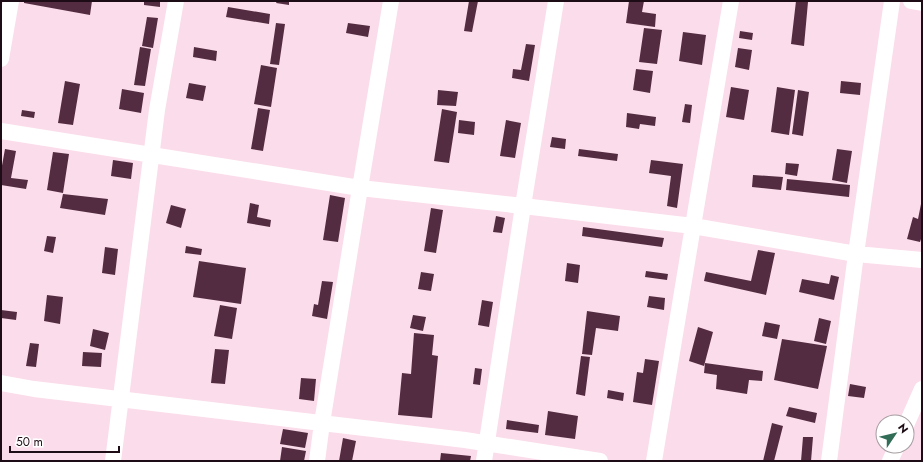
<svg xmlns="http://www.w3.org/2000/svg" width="923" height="462" font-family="Jost,sans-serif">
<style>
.building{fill:#542c42}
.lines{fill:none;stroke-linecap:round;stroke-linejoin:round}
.minor{stroke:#fff;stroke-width:16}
</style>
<rect width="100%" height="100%" fill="#fbdcea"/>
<!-- building -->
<path class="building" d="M24 1H92L90 15 24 3Z
M144 1H160V7L144 5Z
M277 1H289V5L276 3Z
M469 1H478L472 32 464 31Z
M629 1H644L642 12 656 14 655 27 626 23Z
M796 1 808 2 804 46 791 44Z
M228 7 270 14 269 24 226 17Z
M147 17 158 18 153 48 142 46Z
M276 23 285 24 279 65 270 64Z
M348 23 370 26 368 37 346 33Z
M644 28 662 30 657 64 639 62Z
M740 31 753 33 752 40 739 38Z
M683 32 706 35 702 65 679 61Z
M526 44 535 45 529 81 512 78 513 69 521 70Z
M140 47 151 49 145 86 134 85Z
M194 47 217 51 216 61 193 57Z
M738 48 752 50 749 70 735 67Z
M261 65 277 68 271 107 254 104Z
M636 69 653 71 650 93 633 90Z
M65 81 80 84 73 125 58 123Z
M841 81 861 83 860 95 840 93Z
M189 83 206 86 203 101 186 98Z
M731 87 749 90 744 120 726 117Z
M777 87 795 90 789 135 771 132Z
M122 89 144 93 141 113 119 109Z
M438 90 458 92 456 106 437 105Z
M798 90 809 92 803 136 792 134Z
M685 104 692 105 690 123 682 122Z
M258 108 270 110 263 151 251 149Z
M442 109 457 112 449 163 434 161Z
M22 110 35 112 34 118 21 116Z
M627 113 656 117 655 126 640 124 639 129 626 127Z
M459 120 475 122 474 135 458 133Z
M506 120 521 123 515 158 500 156Z
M552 137 566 139 565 149 550 147Z
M5 149 16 151 11 178 28 180 26 189 1 185V171Z
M579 149 618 154 617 161 578 156Z
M837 149 852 151 847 183 832 180Z
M53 152 69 154 63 193 47 190Z
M113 160 133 163 131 179 111 176Z
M651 160 683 164 677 208 667 206 671 176 649 173Z
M786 163 799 164 797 176 785 174Z
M753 175 783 177 781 190 752 187Z
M787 179 850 185 849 197 786 190Z
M63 194 108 199 105 215 60 208Z
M330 195 345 198 338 242 323 240Z
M250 203 259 205 257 217 271 220 270 227 247 223Z
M921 204 922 236 920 242 907 239 913 217 918 219Z
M171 205 186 209 181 228 166 223Z
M431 208 443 210 436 253 424 251Z
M496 216 505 218 502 233 493 232Z
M583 227 664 238 662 247 582 236Z
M47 236 56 237 53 253 44 251Z
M186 246 202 249 201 255 185 253Z
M105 247 118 249 115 275 102 273Z
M758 250 775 253 766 295 704 281 706 272 751 281Z
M199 261 246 268 241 304 193 297Z
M567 263 580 265 578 283 565 281Z
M646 271 668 274 667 280 645 277Z
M421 272 434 274 431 291 418 289Z
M831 275 839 277 834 300 799 292 802 279 829 284Z
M322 281 333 282 327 319 312 316 314 304 318 305Z
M47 295 63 297 60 324 44 321Z
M649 296 665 298 664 310 647 307Z
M482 300 493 302 489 327 478 325Z
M220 305 237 308 232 339 214 336Z
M1 310 17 312 16 320 1 318Z
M587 311 620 316 618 331 596 328 592 355 582 354Z
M413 315 426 317 423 331 410 328Z
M819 318 831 321 826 344 814 341Z
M765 322 780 325 777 339 762 336Z
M698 327 713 332 704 366 689 361Z
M93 329 109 333 105 350 90 346Z
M414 333 434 335 432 355 438 356 432 418 398 415 402 373 411 374Z
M782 339 827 346 818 389 774 380Z
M30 343 39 344 36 367 26 366Z
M215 349 229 350 225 384 211 383Z
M83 352 102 353 101 367 82 366Z
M581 356 590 357 585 396 576 394Z
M645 359 659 361 652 405 633 402 637 372 643 373Z
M705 363 763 371 762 381 749 380 747 394 716 389 717 375 704 373Z
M475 368 482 369 480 385 473 384Z
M301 378 316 379 314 401 299 399Z
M850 384 866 387 864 398 848 396Z
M608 390 624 393 623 401 607 398Z
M789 407 817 413 815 423 786 416Z
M548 411 578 416 575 439 545 435Z
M507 420 539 425 538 433 506 429Z
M772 423 783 426 774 461H763Z
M283 429 308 433 305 448 280 444Z
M803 437H813L811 461H801Z
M343 438 356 441 352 461H339Z
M282 447 306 451 304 461H280Z
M441 453 471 456 470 461H440Z"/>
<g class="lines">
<!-- minor -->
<path class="minor" d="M911 1 922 3
M1 59 11 1
M1 131 360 188 523 206 693 226 856 254 922 260
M1 383 34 389 465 440 600 461
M907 423 922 389
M113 461 157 110 176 1
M317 461 322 423 360 188 391 1
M484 461 523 206 556 1
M654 461 693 226 731 1
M829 461 856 254 892 1
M890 461 897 446"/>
</g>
<!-- border -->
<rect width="923" height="462" fill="none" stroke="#1d0c15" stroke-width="4"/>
<!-- north arrow -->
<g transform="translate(895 434) rotate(55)"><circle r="19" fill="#ffffff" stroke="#a59ea1"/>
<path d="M0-3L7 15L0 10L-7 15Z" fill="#326d58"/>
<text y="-6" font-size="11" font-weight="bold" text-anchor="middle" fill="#1d0c15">N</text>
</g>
<!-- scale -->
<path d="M10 446v6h109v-6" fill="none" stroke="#1d0c15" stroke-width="2"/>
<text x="16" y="446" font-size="12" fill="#1d0c15" stroke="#ffffff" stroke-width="3" paint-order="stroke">50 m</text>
</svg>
